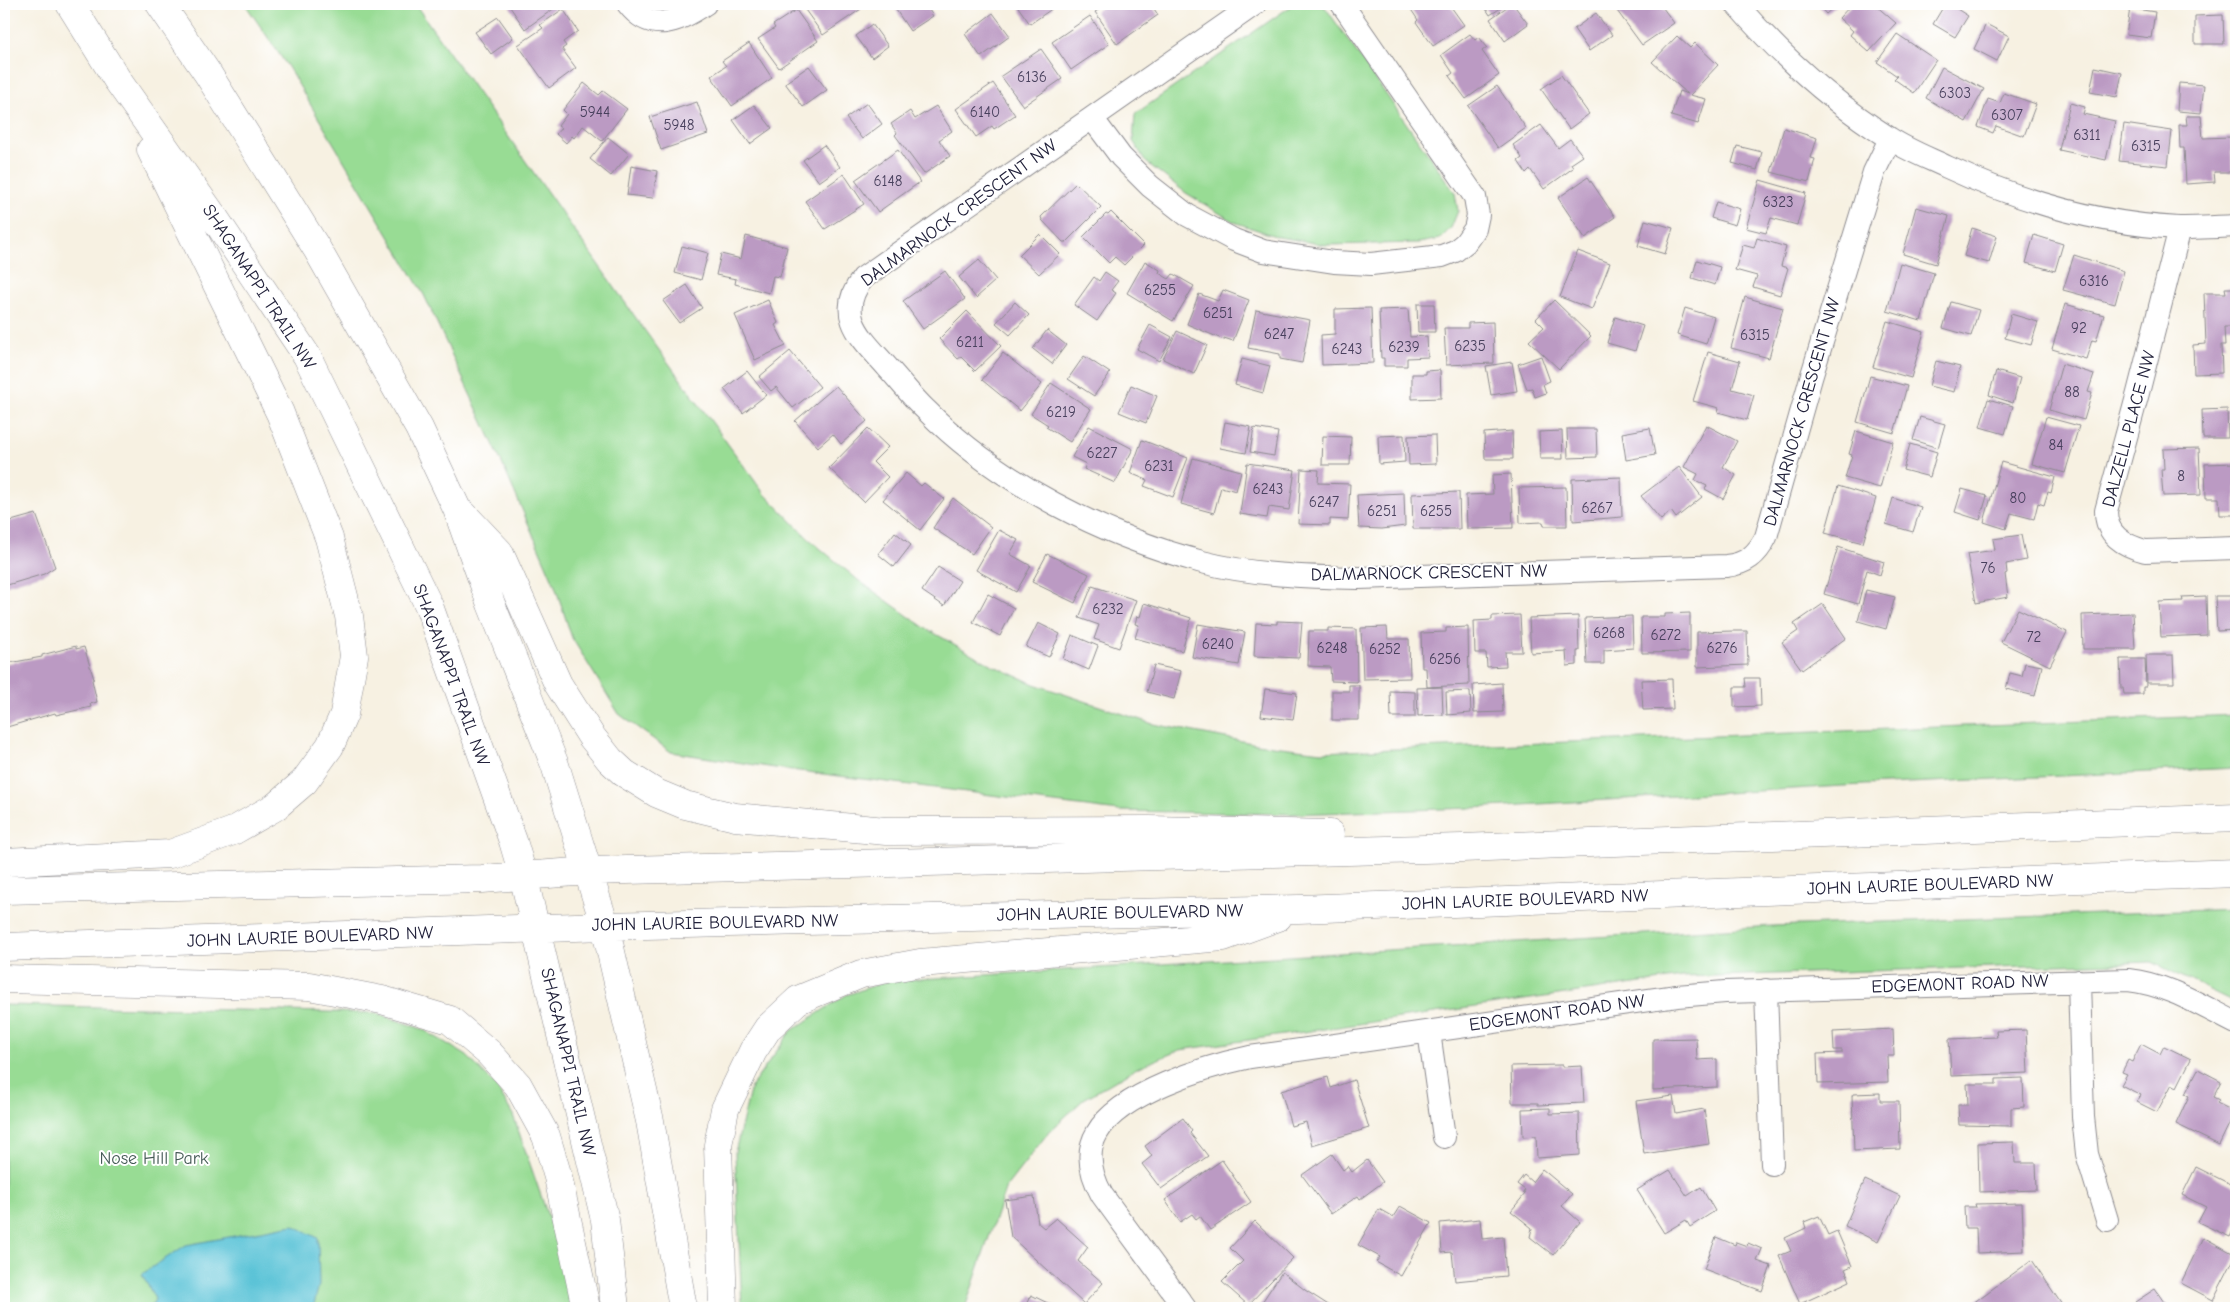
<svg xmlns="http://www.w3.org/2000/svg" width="2240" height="1312" font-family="'Comic Neue',sans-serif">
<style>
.green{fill:#98dc94;stroke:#5d7f68}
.water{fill:#5ac3d7;stroke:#3e7289}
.building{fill:#bb9ac3}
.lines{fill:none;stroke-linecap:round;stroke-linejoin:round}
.minor-casing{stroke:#8c8a8e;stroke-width:24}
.major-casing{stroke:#8c8a8e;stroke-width:29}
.minor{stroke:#fff;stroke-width:22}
.major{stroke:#fff;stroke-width:28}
.labels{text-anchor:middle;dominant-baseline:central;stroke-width:4;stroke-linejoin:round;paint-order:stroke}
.number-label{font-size:15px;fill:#48405d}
.street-label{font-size:18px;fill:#22223b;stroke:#fff}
.park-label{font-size:18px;fill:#455a56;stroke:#fff}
</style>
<rect width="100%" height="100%" fill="#fff"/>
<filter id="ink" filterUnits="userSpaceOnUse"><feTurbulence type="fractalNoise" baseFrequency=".02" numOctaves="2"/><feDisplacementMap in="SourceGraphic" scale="10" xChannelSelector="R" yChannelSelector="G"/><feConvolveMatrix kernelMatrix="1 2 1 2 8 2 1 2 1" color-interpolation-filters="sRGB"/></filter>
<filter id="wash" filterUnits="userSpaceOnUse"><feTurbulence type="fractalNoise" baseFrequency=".0096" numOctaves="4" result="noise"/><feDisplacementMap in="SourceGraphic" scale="20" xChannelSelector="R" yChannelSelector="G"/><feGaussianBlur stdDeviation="1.12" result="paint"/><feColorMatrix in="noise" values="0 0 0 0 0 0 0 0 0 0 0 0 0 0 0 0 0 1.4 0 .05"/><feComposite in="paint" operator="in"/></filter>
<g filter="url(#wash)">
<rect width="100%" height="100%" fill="#f7f1e2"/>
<!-- green -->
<path class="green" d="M245 4H415L643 328 763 492 809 539 858 580 925 628 990 664 1034 684 1153 724 1257 744 1321 752 2236 715V768L1843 786 1472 808 1292 814 1119 811 775 768 671 752 619 714 572 638 554 583 501 461 424 295 288 67Z
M1294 4H1309L1325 7 1455 193 1458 211 1451 228 1440 239 1419 243 1326 245 1278 237 1234 222 1186 193 1146 162 1133 141 1135 114Z
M2236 909V1003L2152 962 1682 977 1180 1050 1137 1068 1084 1099 1048 1133 1006 1187 965 1308H742L735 1152 751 1087 791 1031 846 995 888 981 1773 926Z
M4 1005 376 1013 422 1029 446 1043 467 1056 496 1086 513 1115 565 1265 571 1308H4Z"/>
<!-- water -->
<path class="water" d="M293 1225 318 1238 319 1285 313 1308H151L155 1299 142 1274 186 1245Z"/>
<g id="blocks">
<!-- building -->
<path class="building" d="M508 4H558L559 5 525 29Z
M808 4H857L861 9 823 35 803 7Z
M899 4H925L933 16 910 31 894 7Z
M1016 4H1050L1053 8 1030 24Z
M1107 4H1151L1158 15 1117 44 1095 12Z
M1409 4H1449L1464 25 1433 46 1416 22 1418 20 1408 5Z
M1483 4H1507L1490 15Z
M1511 4H1513L1528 24 1505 41 1490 19Z
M1612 4H1660L1674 23 1642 45Z
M1817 4H1837L1826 14Z
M1852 4H1874L1896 23 1869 52 1850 35 1853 31 1839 18Z
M1945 4H1949L1968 16 1955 37 1933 24Z
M2130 8 2155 12 2151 38 2126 35Z
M563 9 578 31 563 42 566 46 562 49 576 68 549 88 518 45 543 28 540 25Z
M796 10 818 41 779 68 758 39 775 28 773 25Z
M993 13 1010 36 981 57 965 34Z
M1596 13 1612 35 1589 51 1574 29Z
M2223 15 2224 44H2195V16Z
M1090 16 1109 44 1071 70 1052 42Z
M498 17 513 38 491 54 475 32Z
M872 24 888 46 872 58 856 36Z
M1986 24 2009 36 1997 61 1974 49Z
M1470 34 1475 40 1479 37 1487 47 1482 51 1499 75 1466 99 1449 76 1453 73 1441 55Z
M1897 34 1936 60 1914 93 1894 79 1897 76 1877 62Z
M1677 36 1690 48 1695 43 1718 65 1690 95 1706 99 1698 124 1671 116 1679 91 1688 94 1652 62Z
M749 43 772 78 732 106 711 76 726 66 722 61Z
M1041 49 1062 79 1023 106 1001 76Z
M809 66 827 90 803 107 785 83Z
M1942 67 1984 89 1966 122 1926 98Z
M2095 67 2122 73 2117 97 2090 92Z
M1561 75 1589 114 1569 129 1541 89Z
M584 83 599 95 603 91 627 109 602 141 583 126 574 138 572 136 566 143 556 134 561 128 558 126 567 114 563 110Z
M993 83 1015 115 994 129 992 126 976 137 956 109Z
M2179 83 2204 85 2201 113 2177 111Z
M1497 86 1526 128 1498 148 1468 106Z
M2004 93 2036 104 2024 136 1996 126 1993 133 1978 127 1988 99 2000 103Z
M697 102 708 134 661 150 650 117Z
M867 103 882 124 862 139 846 118Z
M2070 103 2085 107 2083 114 2115 121 2106 160 2059 150Z
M754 105 772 128 750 144 733 120Z
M936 106 952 131 939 140 950 156 924 174 895 135 897 133 891 124 910 111 915 119Z
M2186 116H2201L2203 138 2231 137 2232 172H2214L2215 182 2186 184 2184 148H2180L2179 125H2187Z
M2124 124 2172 131 2168 166 2119 161Z
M1541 125 1558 148 1570 139 1583 156 1571 164 1573 168 1544 189 1530 169 1526 173 1518 161 1522 158 1513 145Z
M1784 128 1817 138 1811 158 1815 159 1809 182 1771 172Z
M608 137 629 154 611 176 590 159Z
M824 145 840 167 819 182 803 160Z
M1737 146 1762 152 1757 170 1732 163Z
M898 150 920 182 878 212 855 180Z
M631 166 657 171 653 198 627 195Z
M844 174 864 204 825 229 805 201Z
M1588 177 1615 217 1585 238 1558 198Z
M1760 180 1806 193 1797 225 1771 218 1766 233 1746 228Z
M1076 183 1101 207 1066 242H1063L1042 220 1041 217Z
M1716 202 1740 209 1735 225 1711 218Z
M1916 207 1949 216 1936 264 1903 254Z
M1111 212 1144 245 1124 265 1115 257 1109 263 1083 237 1106 214 1108 215Z
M1645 220 1673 228 1665 254 1638 246Z
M1972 228 1997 236 1989 263 1964 256Z
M1040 234 1060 254 1039 274 1019 255Z
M2034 235 2063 244 2055 271 2026 263Z
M746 236 787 247 780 277 773 276 769 293 735 284 736 279 716 275 721 254 741 259Z
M1757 238 1786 247 1781 266 1788 268 1780 295 1753 287 1757 276 1735 270 1743 245 1754 248Z
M682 246 708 253 701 280 675 273Z
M1578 251 1610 263 1592 309 1560 297Z
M2074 255 2124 271 2115 304 2063 290Z
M979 260 996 280 976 298 959 277Z
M1697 260 1720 267 1715 285 1692 278Z
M1145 261 1160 270 1159 273 1169 279 1173 274 1194 286 1173 321 1127 293Z
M1900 263 1934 273 1921 321 1887 311Z
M945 271 965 299 923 329 903 301Z
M1105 272 1118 281 1111 290 1116 293 1097 321 1074 305 1094 277 1099 281Z
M687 285 702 308 679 323 663 301Z
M2225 288H2236V327H2224L2225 345H2221L2222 373 2194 374 2193 345 2206 344 2204 293H2226Z
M1223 290 1249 300 1233 341 1224 338V340L1187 324 1199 294 1218 301Z
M1745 297 1783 308 1769 358 1731 348Z
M768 300 778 323 775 325 786 346 755 360 735 315Z
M1554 300 1591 336 1559 369 1529 341 1544 327 1536 319Z
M1015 302 1029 315 1010 335 996 323Z
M1951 302 1979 310 1971 336 1943 328Z
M1417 304H1434L1435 332H1418Z
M2065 304 2104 315 2096 341 2092 340 2086 359 2052 349Z
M1371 308 1373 363 1322 365 1321 335 1335 334V309Z
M1685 308 1714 317 1706 344 1677 335Z
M1408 309 1410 337 1427 336 1428 357 1407 358V366H1384V358H1381L1379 310Z
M1256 310 1310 320 1302 363 1280 359V354L1248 348Z
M967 311 1001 346 975 371 961 357 958 359 939 339Z
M2011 314 2038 322 2031 345 2005 338Z
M1615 317 1643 326 1635 351 1607 343Z
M1887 321 1924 332 1911 378 1873 367Z
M1493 322 1494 363 1446 365 1444 328H1468V323Z
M1150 325 1172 337 1159 361 1137 349Z
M1047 330 1066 345 1052 364 1033 349Z
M1177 331 1207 345 1194 374 1163 359Z
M790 351 820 387 793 408 776 387 771 391 759 377Z
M1708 352 1740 361 1732 389 1754 395 1747 420 1718 412 1719 408 1693 401Z
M1003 353 1042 384 1020 411 982 380Z
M1084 356 1110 373 1094 396 1068 379Z
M1541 356 1550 381 1543 384 1546 393 1535 397 1532 388 1527 389 1518 364Z
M1242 359 1270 366 1263 393 1235 385Z
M1936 361 1960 367 1954 392 1929 386Z
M1512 362 1517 391 1491 395 1486 366Z
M2062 364 2094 374 2088 392 2092 393 2084 420 2049 410Z
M1440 370 1441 398 1412 399V374H1426V371Z
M747 371 766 395 743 413 724 389Z
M1996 371 2020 378 2013 403 1989 395Z
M1870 376 1907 386 1894 433 1857 422Z
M1051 383 1091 409 1070 442 1046 427 1048 425 1031 414Z
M1131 385 1157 396 1146 423 1119 412Z
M836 386 867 421 841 444 833 434 818 447 795 421Z
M1988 399 2013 406 2005 434 1980 427Z
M2227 409 2228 438H2203L2202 410Z
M1920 417 1945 424 1938 448 1913 440Z
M2046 417 2079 426 2065 473 2032 464Z
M1225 422 1251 427 1246 453 1220 448Z
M1706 425 1737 441 1723 467 1736 475 1723 499 1705 489 1707 486 1695 480 1698 474 1684 467Z
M1089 426 1133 449 1115 483 1084 469 1086 464 1072 457Z
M868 428 888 447 873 462 888 477 864 502 829 468Z
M1254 428 1278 432 1274 456 1250 452Z
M1650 428 1655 455 1626 460 1622 433Z
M1567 429H1596L1597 457 1568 458Z
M1512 431 1513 459H1485L1484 433Z
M1562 431 1563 459H1540L1539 432Z
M1856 431 1893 442 1880 488 1845 478 1852 455 1849 454Z
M1404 435 1405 462 1379 464 1378 436Z
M1435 435 1436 464 1409 465 1408 436Z
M1323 436 1351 437 1350 465H1322Z
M1142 440 1188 458 1173 497 1144 486 1147 480 1130 473Z
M1910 444 1937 452 1930 477 1903 470Z
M2199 448 2201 495 2163 496 2161 469H2164L2163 449Z
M1193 458 1241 471 1236 491 1221 487 1214 513 1181 504Z
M2001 462 2055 477 2051 493 2048 492 2044 505 2038 503 2034 519 2011 513 2006 529 1984 522Z
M1247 463 1295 470 1289 510 1269 507 1267 518 1240 514Z
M2236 463V515H2220L2219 498H2206L2205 464Z
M1679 467 1702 497 1676 518 1671 511 1661 520 1641 496Z
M1301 469 1319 470 1318 483 1350 484 1348 520 1330 519V525L1298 524Z
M906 473 921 486 924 483 944 499 920 530 883 500Z
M1511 474 1513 528 1467 529 1466 495 1493 494 1492 475Z
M1621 477 1622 517 1573 521 1572 479Z
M1838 486 1876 498 1863 543 1825 533Z
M1566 487 1567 526H1544L1543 522 1520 523 1519 488Z
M1962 489 1987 496 1980 520 1955 512Z
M1459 492 1460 529H1413L1412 494Z
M1404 493 1405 526 1382 529 1359 528 1357 495Z
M953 498 991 527 972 554 933 528Z
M1893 498 1921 507 1913 532 1886 524Z
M36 514 55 567 44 574 4 586V523Z
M999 530 1018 540 1010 554 1031 566 1016 592 976 570Z
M895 532 911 545 894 567 878 554Z
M2021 535 2026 560 2006 564 2007 573 2005 574 2008 597 1976 603 1967 554 1995 550 1993 539Z
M1838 547 1884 562 1880 575 1867 570 1858 604 1824 594Z
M1047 554 1089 574 1075 603 1032 582Z
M938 567 960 581 944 606 922 591Z
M1092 586 1136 600 1119 648 1094 639 1099 625 1079 618Z
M1866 590 1895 597 1886 629 1858 621Z
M988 594 1014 608 1000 636 973 622Z
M2206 596 2207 635 2161 637 2159 602 2183 601 2182 597Z
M2215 596H2236V630L2217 631Z
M1144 603 1191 618 1182 651 1135 638 1139 625 1135 624 1137 616 1140 617Z
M1823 604 1846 638 1802 670 1782 642 1798 631 1794 624Z
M2018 609 2067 632 2050 666 2001 642Z
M1690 613V652L1642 653 1641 617H1665V614Z
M2133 613 2135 649H2083L2082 615Z
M1520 615 1522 652H1505L1506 666 1487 667 1486 653H1475L1474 621 1492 620V616Z
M1578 616 1579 651H1577V665L1567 666 1566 651 1531 653 1529 618Z
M1632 616 1633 648 1604 650V664H1587L1585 618Z
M1277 621 1302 622 1299 658 1254 656 1256 623 1277 624Z
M1038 623 1060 634 1049 657 1026 647Z
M1198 624 1245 632 1239 665 1192 657Z
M1387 627 1388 639H1409L1410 678 1363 679 1361 628Z
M1468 627 1469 685 1427 687 1426 668H1422L1421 633 1446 632V628Z
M1328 628 1356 629 1357 682 1331 681 1330 667 1308 666 1309 631H1328Z
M1734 631H1747L1748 665 1697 667V632Z
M1072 635 1098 646 1089 670 1063 659Z
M76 646V649L84 647 94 679 92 680 97 702 90 704 91 707 56 715 55 713 7 727 6 725 4 726V664L42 657V655Z
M2146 655H2173L2174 683H2147Z
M2120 659H2145L2146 687H2143V694H2124L2123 688H2121Z
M2025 663 2042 666 2035 696 2006 689 2010 673 2022 676Z
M1154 665 1181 671 1174 699 1147 692Z
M1745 678H1760L1761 706 1734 707V687H1746Z
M1672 679 1673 709 1643 710 1641 680Z
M1502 683 1503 712 1474 713 1473 685Z
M1349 685H1359V720H1332V691H1349Z
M1442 687 1443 715 1418 716 1417 688Z
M1265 689 1297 693 1293 720 1261 716Z
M1390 691 1415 692V717H1391Z
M1470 691 1471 713 1447 715 1446 692Z
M1893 1029 1894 1056H1887L1888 1082 1818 1084 1817 1054 1842 1053V1050H1834L1833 1032Z
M2026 1030 2028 1073 1951 1076 1949 1039 1997 1037 1996 1031Z
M1696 1038 1697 1060 1717 1059V1087L1653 1090V1039Z
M2141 1044 2160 1054 2164 1046 2191 1059 2177 1087 2172 1084 2157 1112 2137 1102 2141 1095 2121 1085 2127 1074 2122 1072 2128 1060 2132 1062Z
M1560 1065H1562V1067L1582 1066 1584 1103 1538 1105V1103H1512L1511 1066Z
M2198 1069 2221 1081 2213 1097 2219 1100 2217 1103 2235 1112 2219 1145 2176 1124 2189 1096 2185 1094Z
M1328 1077 1331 1088 1354 1080 1369 1128 1312 1145 1306 1122 1291 1126 1281 1091Z
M2023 1078 2024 1107 2011 1108V1126L1959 1125 1958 1105H1968L1967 1084H1996V1079Z
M1880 1093V1101H1899L1900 1149 1854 1151 1852 1096 1853 1094Z
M1673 1096 1676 1114 1704 1109 1709 1144 1644 1154 1636 1101Z
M1550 1108V1114L1579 1113 1580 1155 1537 1158 1536 1136 1523 1137 1522 1109Z
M1183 1118 1192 1131 1190 1133 1208 1156 1161 1189 1142 1164 1152 1156 1145 1146Z
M2014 1142 2015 1163H2036L2037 1190 1979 1192 1978 1143Z
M1332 1154 1343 1170 1348 1166 1352 1172 1367 1160 1383 1182 1360 1199 1358 1196 1331 1214 1302 1175Z
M1222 1160 1251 1202 1210 1230 1200 1216 1196 1219 1192 1214 1180 1222 1165 1200Z
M2196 1167 2236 1187V1225L2230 1237 2198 1222 2206 1207 2182 1195Z
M1542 1169 1572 1194 1562 1206 1580 1222 1553 1255 1530 1237 1532 1228 1511 1211 1525 1194 1523 1193 1525 1190 1517 1184 1524 1175 1532 1182Z
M1670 1170 1687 1196 1701 1187 1715 1211 1690 1227 1686 1220 1664 1233 1637 1190Z
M1865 1180 1900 1196 1878 1242 1845 1226Z
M1034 1196 1038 1223 1044 1228 1056 1218 1088 1247 1078 1261 1103 1283 1084 1304 1011 1237 1005 1200Z
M2022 1203 2024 1251 1977 1253 1976 1228H1965L1964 1207H1976L1975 1204Z
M1400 1206 1431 1223 1401 1276 1376 1262 1380 1257 1358 1245 1379 1209 1393 1217Z
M1819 1216 1828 1235 1837 1231 1852 1266 1845 1269 1850 1281 1800 1304 1779 1256 1791 1251 1785 1238 1806 1228 1804 1222Z
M1480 1219 1482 1239 1503 1237 1506 1276 1455 1281 1452 1252 1442 1253 1440 1223Z
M1255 1221 1293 1258 1248 1305 1222 1282 1243 1261 1230 1248Z
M1716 1237 1735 1245 1736 1242 1747 1246 1748 1243 1762 1249 1757 1261 1771 1266 1762 1291 1704 1269Z
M2203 1237 2236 1255 2213 1300 2181 1283Z
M2032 1260 2064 1308H1976L1973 1303Z
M1282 1272 1305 1290 1333 1308H1258Z
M2155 1289 2168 1308H2139L2135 1302Z
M1031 1295 1058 1308H1024Z"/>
</g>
</g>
<g filter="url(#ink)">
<use href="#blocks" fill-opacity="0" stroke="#8c8a8e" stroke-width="1"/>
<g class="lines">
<!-- minor casing -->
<g class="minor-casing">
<path id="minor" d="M628 4C651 34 679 22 705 4
M1255 4 863 278C833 316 863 339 888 368 901 382 912 397 926 410 998 483 1104 536 1202 562 1252 575 1307 577 1359 578L1726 566C1746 564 1757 555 1766 537L1811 378 1874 172 1890 139
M1736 4C1780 55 1832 102 1889 138 1907 150 1928 158 1947 167 2020 201 2098 224 2179 228 2198 228 2217 227 2236 226
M1092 118 1121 157 1150 186 1187 215 1234 240 1263 251 1334 262 1371 264 1442 256 1455 251 1465 243 1475 229 1478 215 1475 197 1342 4
M2180 228 2138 393 2106 511C2106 535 2123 545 2145 551L2236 548
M2079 981 2083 1117 2087 1154 2107 1220
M1766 990 1772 1164
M1429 1032 1444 1137
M1185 1308 1102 1195C1091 1175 1085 1153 1097 1133 1119 1093 1208 1066 1250 1057L1677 996 1725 992 2128 980C2167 984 2202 1006 2236 1023"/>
</g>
<!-- major casing -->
<g class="major-casing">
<path id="major" d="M70 4 118 81 214 217 307 356 429 606 513 841 523 875 605 1220 615 1308
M160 4 208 74 317 249 419 428 457 509 491 604 555 765 605 926 650 1121 683 1308
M463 514 499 552 558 684 591 736 610 760 624 773 656 793 685 805 735 817 886 831 1149 830 1330 834
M4 862 170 854 233 831 275 807 304 782 330 746 344 714 354 656 349 616 329 538 280 413 151 150
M4 890 482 879 589 871 1462 848 2236 818
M4 947 605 926 1299 909 2236 873
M4 979 309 986 382 1000 450 1020 489 1053 518 1085 546 1136 558 1177 586 1308
M723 1308 718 1145 725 1109 753 1051 768 1028 798 1000 861 974 920 963 1223 937 1278 917"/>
</g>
<!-- minor -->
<use href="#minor" class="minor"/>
<!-- major -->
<use href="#major" class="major"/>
</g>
</g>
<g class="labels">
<!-- number labels -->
<g class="number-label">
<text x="1032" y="77">6136</text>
<text x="1955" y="93">6303</text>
<text x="595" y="112">5944</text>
<text x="985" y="112">6140</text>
<text x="2007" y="115">6307</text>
<text x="679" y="125">5948</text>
<text x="2087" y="135">6311</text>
<text x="2146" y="146">6315</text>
<text x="888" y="181">6148</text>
<text x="1778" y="202">6323</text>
<text x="2094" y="281">6316</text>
<text x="1160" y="290">6255</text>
<text x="1218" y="313">6251</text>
<text x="2079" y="328">92</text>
<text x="1279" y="334">6247</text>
<text x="1755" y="335">6315</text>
<text x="970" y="342">6211</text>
<text x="1470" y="346">6235</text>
<text x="1404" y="347">6239</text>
<text x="1347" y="349">6243</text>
<text x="2072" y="392">88</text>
<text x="1061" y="412">6219</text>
<text x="2056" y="445">84</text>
<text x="1102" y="453">6227</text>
<text x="1159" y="466">6231</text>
<text x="2181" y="476">8</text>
<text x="1268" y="489">6243</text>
<text x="2018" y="498">80</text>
<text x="1324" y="502">6247</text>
<text x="1597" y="508">6267</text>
<text x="1382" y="511">6251</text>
<text x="1436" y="511">6255</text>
<text x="1988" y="568">76</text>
<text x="1108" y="609">6232</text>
<text x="1609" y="633">6268</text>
<text x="1666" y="635">6272</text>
<text x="2034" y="637">72</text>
<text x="1218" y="644">6240</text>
<text x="1332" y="648">6248</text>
<text x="1722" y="648">6276</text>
<text x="1385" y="649">6252</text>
<text x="1445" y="659">6256</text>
</g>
<!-- street labels -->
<g class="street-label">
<text transform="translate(959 213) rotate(-36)">DALMARNOCK CRESCENT NW</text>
<text transform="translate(259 287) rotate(57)">SHAGANAPPI TRAIL NW</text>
<text transform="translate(1802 412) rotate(-74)">DALMARNOCK CRESCENT NW</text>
<text transform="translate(2129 429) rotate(-75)">DALZELL PLACE NW</text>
<text transform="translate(1429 573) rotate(-1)">DALMARNOCK CRESCENT NW</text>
<text transform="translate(451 675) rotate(70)">SHAGANAPPI TRAIL NW</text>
<text transform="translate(1930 885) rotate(-2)">JOHN LAURIE BOULEVARD NW</text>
<text transform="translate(1525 900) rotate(-2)">JOHN LAURIE BOULEVARD NW</text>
<text transform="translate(1120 913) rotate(-1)">JOHN LAURIE BOULEVARD NW</text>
<text transform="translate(715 923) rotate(-1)">JOHN LAURIE BOULEVARD NW</text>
<text transform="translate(310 937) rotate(-2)">JOHN LAURIE BOULEVARD NW</text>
<text transform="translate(1960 984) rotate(-2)">EDGEMONT ROAD NW</text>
<text transform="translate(1557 1013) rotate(-8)">EDGEMONT ROAD NW</text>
<text transform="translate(568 1062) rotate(77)">SHAGANAPPI TRAIL NW</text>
</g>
<!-- park labels -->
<g class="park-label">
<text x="154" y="1158">Nose Hill Park</text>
</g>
</g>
<!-- margin -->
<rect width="2240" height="1312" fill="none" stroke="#fff" stroke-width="20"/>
</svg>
